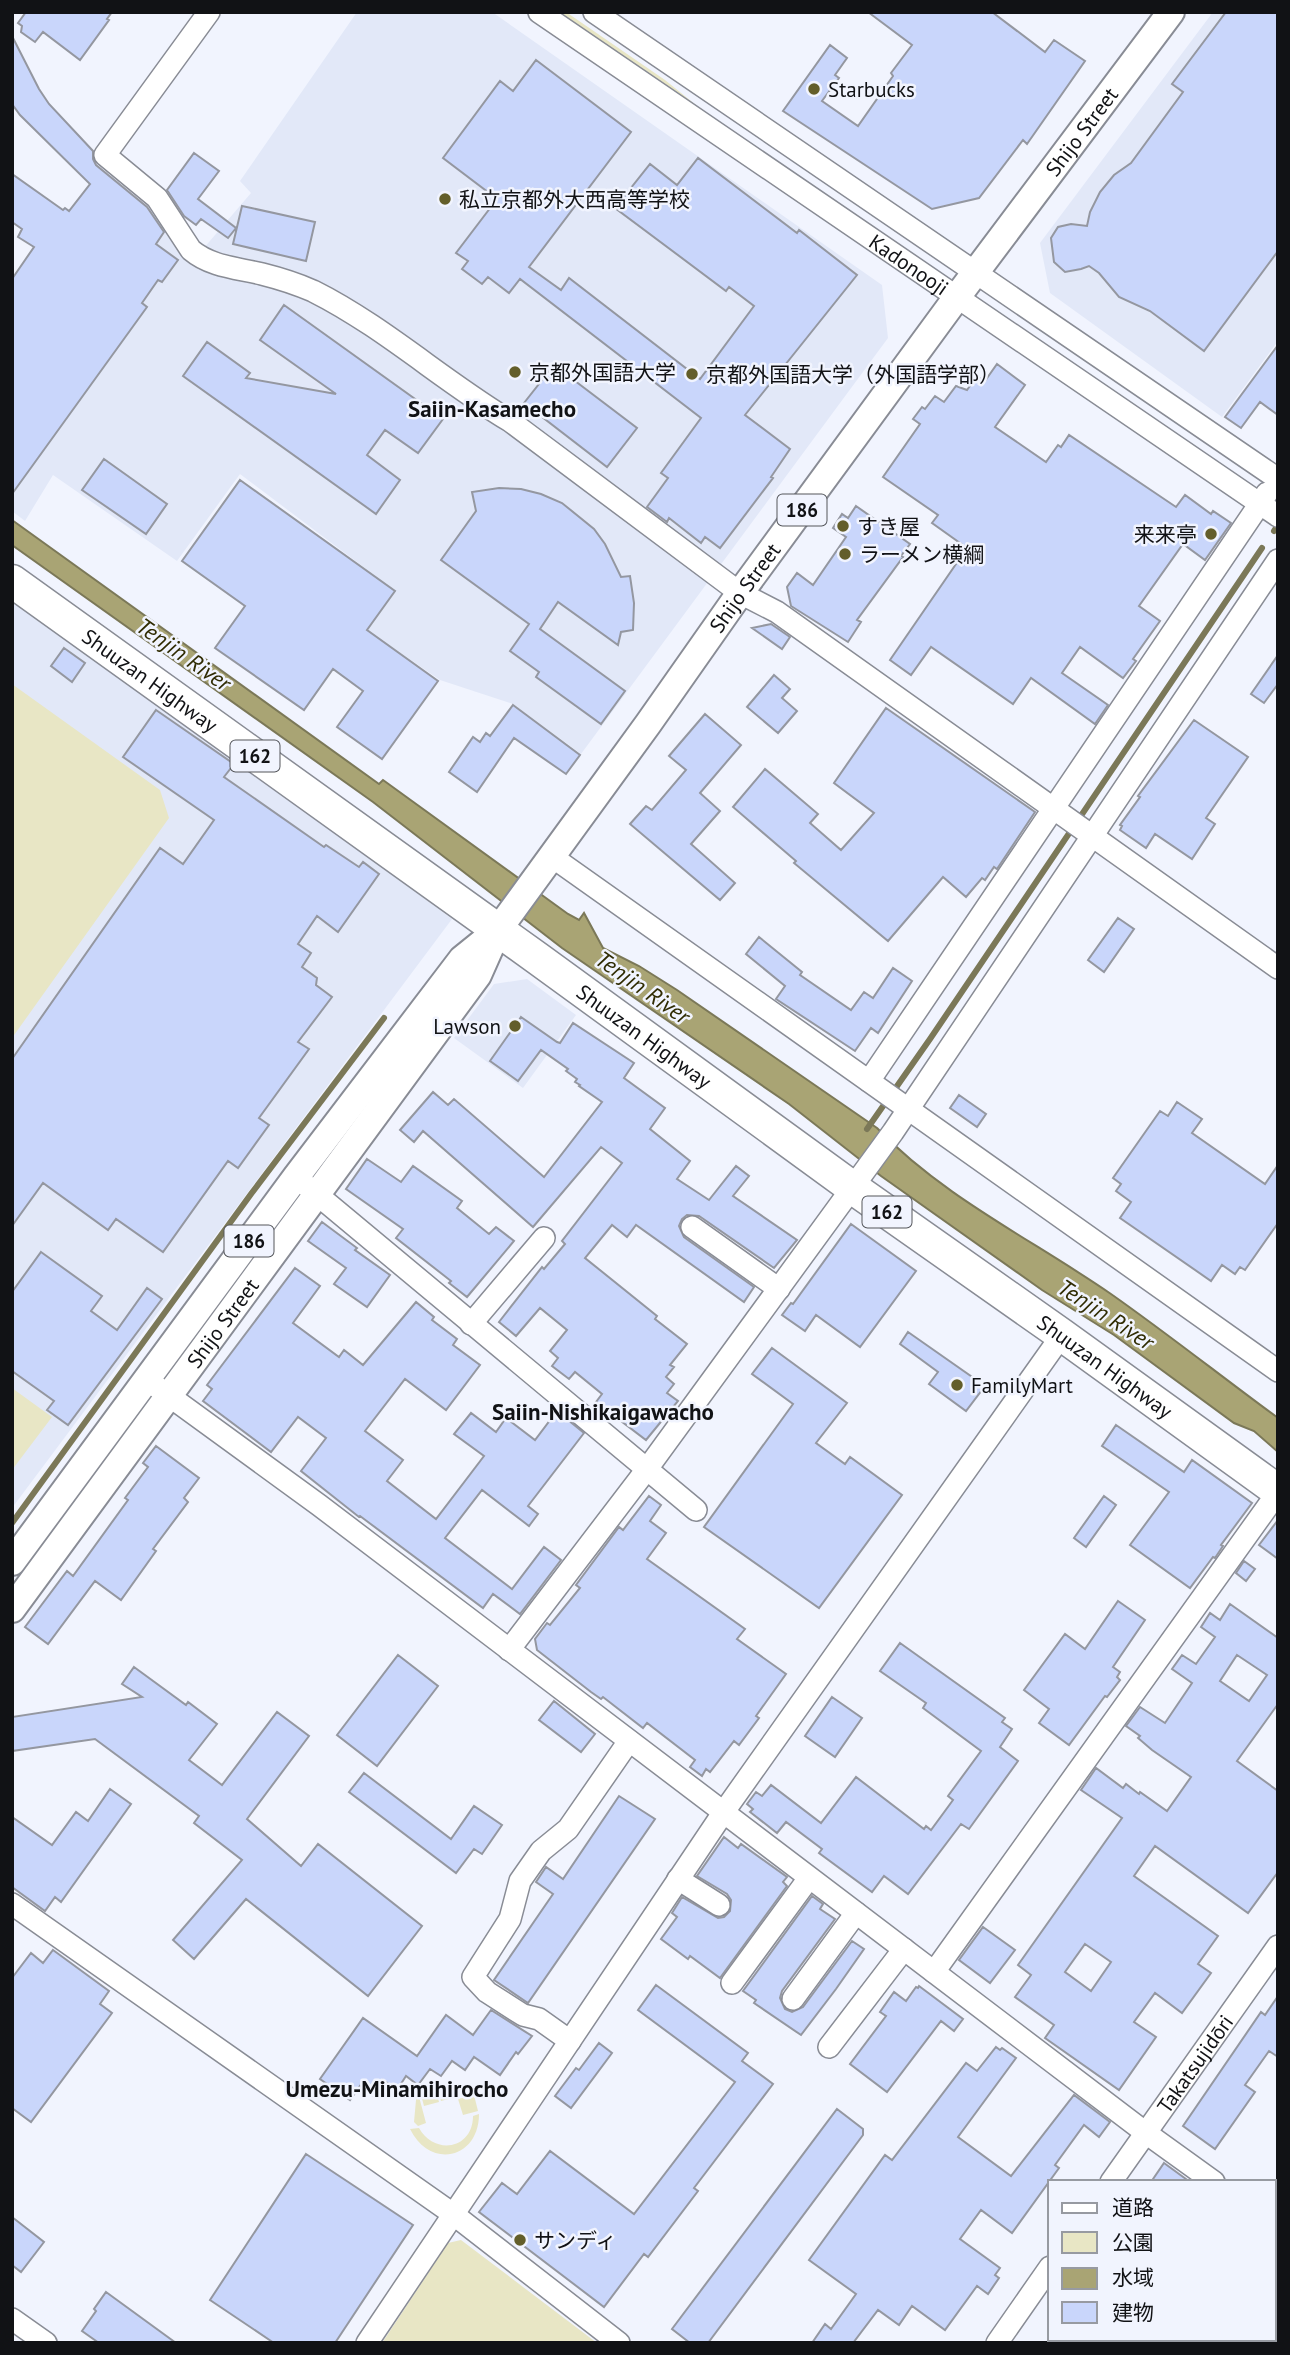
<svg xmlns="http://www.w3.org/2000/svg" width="1290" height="2355" font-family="'PT Sans','Noto Sans JP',sans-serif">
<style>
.built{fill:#e2e8f8}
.green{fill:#e8e6c5}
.water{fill:#a9a474;stroke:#7b7858;stroke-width:2}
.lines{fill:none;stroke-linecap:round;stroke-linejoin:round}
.stream{stroke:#7b7858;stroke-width:6}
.building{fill:#c9d6fb;stroke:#9497a0;stroke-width:2;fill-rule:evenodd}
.minor-casing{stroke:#898c95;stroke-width:24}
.major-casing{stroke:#898c95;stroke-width:30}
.highway-casing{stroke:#898c95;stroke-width:35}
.minor{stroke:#fff;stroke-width:21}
.major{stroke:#fff;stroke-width:26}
.highway{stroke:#fff;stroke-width:32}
.poi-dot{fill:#635e2a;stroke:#f1f4fe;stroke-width:2.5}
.labels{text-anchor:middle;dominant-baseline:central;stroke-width:5;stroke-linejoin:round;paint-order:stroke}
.shield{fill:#f1f4fe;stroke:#54565b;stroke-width:2}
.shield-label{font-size:19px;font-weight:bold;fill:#111215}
.poi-label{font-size:21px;fill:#111215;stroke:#f1f4fe;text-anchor:start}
.street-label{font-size:21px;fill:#111215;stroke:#f1f4fe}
.neighbourhood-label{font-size:23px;font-weight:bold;fill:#111215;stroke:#f1f4fe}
.water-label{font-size:23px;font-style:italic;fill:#302c03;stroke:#f1f4fe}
</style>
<rect width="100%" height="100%" fill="#f1f4fe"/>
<!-- built -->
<path class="built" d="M357 12H492L882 285 888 338 581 754 513 704 440 680 367 630 394 590 240 474 177 561 53 475 25 521 12 511V396L152 200 203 249 251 193 240 181Z
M1213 12H1278V341L1222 417 1050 293 1040 243Z
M12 599 219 747 452 919 12 1508Z
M527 979 576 1015 523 1088 454 1038 494 984Z"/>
<!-- green -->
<path class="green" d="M552 12H566L665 80 765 161Z
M12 684 160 790 169 818 12 1038Z
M12 1388 52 1417 12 1470Z
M452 2082 456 2097 441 2101 437 2086Z
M435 2087 439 2102 424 2106 420 2091Z
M417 2089 426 2123 418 2126 414 2122Z
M474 2095 478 2111 463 2115 458 2099Z
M479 2114C479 2159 430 2170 410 2129L419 2128C435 2156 473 2149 473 2116Z
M461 2240 597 2343H382L448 2243Z"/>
<!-- water -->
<path class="water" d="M12 520 379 784 383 780 568 914 579 920 584 913 603 948 639 966 677 990 877 1128C943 1197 1033 1240 1111 1294 1168 1334 1222 1377 1278 1418V1452L1254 1431 1234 1423 1114 1335 1042 1290 881 1176 789 1104 562 948 373 802 12 545Z"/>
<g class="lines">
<!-- stream -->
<path class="stream" d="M1274 531 1278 525
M867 1129 930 1039 1262 548
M12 1523 251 1194 384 1018"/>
</g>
<!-- building -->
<path class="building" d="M26 12H112L107 19 109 20 80 60 43 32 35 42 21 32 22 26 18 23Z
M868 12H992L1045 52 1054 40 1085 61 1027 144 1023 140 979 198 932 209 783 111 830 45 847 58 835 75 839 78 822 101 858 126 893 76 891 73 912 45Z
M1226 12H1278V251L1204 351 1150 311 1119 297 1099 273 1089 266 1081 269 1065 272 1054 262 1051 238 1058 227 1071 224 1087 226 1090 212 1100 192 1114 175 1131 163 1183 92 1172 84Z
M12 36 39 89 49 104 93 151V159L96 165 147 207 164 232 156 244 178 260 162 282 158 280 142 303 147 307 12 494V279L34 247 18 237 22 229 12 222V174L63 210 65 208 69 211 90 184 20 115 12 104Z
M536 60 631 132 529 267 561 290 569 278 700 379 754 306 729 287 726 291 615 208 650 164 677 185 698 158 797 233 799 230 857 275 745 415 790 449 771 477 773 478 720 548 705 537 701 543 669 518 667 522 647 507 668 478 661 473 701 418 520 279 509 293 488 277 482 284 462 269 468 261 456 253 497 199 443 158 500 81 513 91Z
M194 153 219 171 198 199 236 228 228 238 201 219 196 225 184 216 167 190Z
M242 206 315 222 306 261 233 244Z
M284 305 443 419 418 453 385 430 367 455 400 480 376 514 183 376 207 342 250 373 246 378 336 394 260 340Z
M1278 345V415L1260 402 1241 428 1225 417Z
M997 364 1025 385 995 427 1046 462 1058 445 1061 447 1069 435 1176 507 1185 495 1211 514 1213 511 1231 523 1205 560 1183 544 1139 606 1160 621 1133 659 1136 661 1123 678 1080 647 1062 673 1108 705 1095 724 1031 678 1013 704 931 647 911 675 890 660 967 548 932 523 938 515 883 477 920 424 913 419 922 407 925 409 935 396 944 402 956 386 967 390 977 376 985 381Z
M554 365 637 428 607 467 524 403Z
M104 459 167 504 146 534 82 490Z
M240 480 395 591 367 630 438 681 382 759 337 727 363 691 333 669 304 710 215 648 245 606 182 561Z
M499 488 521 489 541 494 562 503 594 529 605 544 621 577 630 576 634 603 633 630 621 632 618 645 558 602 540 629 625 691 601 724 536 677 539 672 510 651 529 624 441 560 476 511 472 492Z
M856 506 910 544 901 556 903 557 857 620 861 622 848 642 791 606 787 587 797 573 813 585 846 537 833 528 842 514 848 518Z
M771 624 790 637 782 649 752 628Z
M64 648 85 663 72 682 51 666Z
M1278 655V684L1264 703 1251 694Z
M774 675 790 689 782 698 797 711 778 733 747 707Z
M513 705 580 755 566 774 514 738 477 792 449 772 473 737 480 742 486 733 490 736Z
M886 708 1035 812 997 869 994 867 985 880 982 878 966 897 943 877 888 941 794 863 796 861 733 807 765 769 818 814 810 823 841 850 874 813 834 783Z
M156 710 234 764 224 777 324 847 326 845 359 867 363 862 379 874 338 932 317 916 298 944 311 953 302 967 317 978 316 985 332 997 298 1042 309 1049 259 1118 269 1125 238 1168 228 1161 163 1252 116 1219 108 1230 43 1183 12 1226V1059L160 848 183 864 214 820 123 757Z
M705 714 741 745 700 793 720 811 691 844 735 883 720 900 630 824 646 806 652 810 686 770 669 756Z
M1194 720 1248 757 1206 818 1215 824 1192 859 1155 834 1146 848 1120 830 1122 826 1120 825 1140 797 1138 796Z
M1118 918 1134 929 1104 972 1088 960Z
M759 937 802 972 800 975 851 1010 864 992 873 998 893 968 912 981 878 1033 871 1028 855 1051 776 999 785 986 746 954Z
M521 1017 557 1042 560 1043 573 1023 634 1063 624 1078 665 1108 650 1129 690 1161 677 1179 709 1200 736 1166 749 1176 733 1196 797 1240 774 1268 699 1216 687 1215 682 1219 679 1226 684 1237 754 1287 744 1302 636 1225 627 1237 612 1225 585 1258 657 1316 655 1319 687 1344 670 1365 674 1367 666 1377 674 1384 667 1393 678 1401 646 1440 596 1402 602 1394 575 1372 569 1379 552 1366 558 1358 550 1351 567 1330 540 1308 516 1336 499 1322 542 1267 544 1269 565 1244 562 1241 622 1163 601 1147 533 1227 423 1131 414 1142 400 1130 433 1092 448 1105 454 1099 544 1177 602 1102 579 1086 580 1085 575 1082 577 1079 566 1071 568 1069 541 1050 518 1081 490 1061Z
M959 1095 986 1114 977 1127 950 1108Z
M1177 1102 1202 1119 1192 1133 1265 1184 1278 1165V1223L1245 1270 1240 1267 1235 1274 1222 1265 1211 1281 1120 1218 1131 1202 1116 1191 1121 1184 1113 1178 1160 1111 1168 1116Z
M367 1159 401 1182 413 1166 462 1201 457 1208 489 1234 496 1227 514 1241 467 1297 449 1283 451 1281 396 1238 403 1229 346 1189Z
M322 1222 357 1248 355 1250 390 1275 367 1307 334 1284 346 1268 308 1241Z
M851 1224 916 1271 860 1347 816 1315 805 1331 782 1315 791 1303 793 1304Z
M41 1252 102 1296 91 1311 117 1330 147 1288 162 1299 68 1425 47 1410 54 1401 12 1371V1292Z
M295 1268 320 1286 293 1323 339 1357 344 1350 363 1365 416 1302 434 1317 432 1320 457 1339 453 1345 480 1365 446 1410 405 1379 365 1431 403 1460 387 1481 436 1519 484 1456 454 1434 471 1413 496 1432 506 1418 535 1440 557 1411 584 1433 528 1506 538 1514 529 1526 482 1490 445 1538 512 1589 544 1547 561 1560 520 1614 493 1594 483 1608 360 1516 359 1517 301 1471 326 1438 298 1417 271 1452 203 1401 212 1389 207 1385Z
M908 1332 985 1386 966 1411 929 1384 938 1372 900 1344Z
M772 1348 847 1403 816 1443 845 1464 850 1457 902 1495 819 1608 704 1527 793 1404 752 1374Z
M1116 1425 1184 1472 1192 1460 1252 1503 1221 1545 1223 1546 1215 1558 1213 1557 1190 1588 1130 1545 1169 1492 1102 1446Z
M156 1446 199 1478 184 1498 188 1502 153 1549 156 1551 121 1600 95 1581 48 1644 25 1627 67 1571 73 1576 128 1500 125 1498 148 1467 143 1463Z
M649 1496 661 1505 650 1521 666 1533 647 1559 745 1629 737 1639 786 1674 756 1716 759 1718 739 1745 734 1741 710 1772 706 1769 702 1776 690 1767 695 1760 647 1723 643 1728 603 1697 601 1699 591 1692 537 1650 535 1639 547 1623 550 1625 580 1588 576 1585 619 1527 623 1530Z
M1104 1496 1116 1505 1086 1547 1074 1538Z
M1278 1520V1559L1259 1545Z
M1244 1561 1255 1569 1246 1581 1236 1573Z
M1118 1601 1145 1620 1113 1667 1120 1672 1117 1677 1120 1680 1107 1697 1105 1696 1069 1745 1039 1723 1049 1709 1024 1690 1065 1634 1085 1649Z
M1230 1604 1278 1638V1704L1237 1761 1278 1791V1872L1248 1913 1155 1846 1134 1876 1218 1936 1198 1964 1211 1973 1182 2013 1155 1993 1134 2022 1156 2037 1119 2090 1045 2038 1054 2025 1015 1997 1031 1975 1018 1965 1122 1818 1081 1790 1096 1768 1123 1788 1126 1784 1139 1794 1140 1792 1167 1811 1191 1777 1152 1750 1138 1738 1140 1736 1126 1726 1140 1707 1165 1723 1192 1683 1172 1669 1182 1655 1196 1664 1215 1637 1201 1627 1210 1613 1220 1620ZM1237 1655 1267 1675 1249 1701 1220 1681ZM1085 1944 1111 1962 1091 1991 1065 1972Z
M900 1643 1005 1718 1002 1722 1012 1729 1000 1747 1018 1761 969 1829 961 1824 908 1894 884 1876 872 1892 819 1853 822 1849 786 1822 777 1833 750 1812 753 1809 747 1804 756 1792 762 1796 771 1785 821 1823 856 1777 924 1829 926 1826 931 1830 953 1800 948 1796 981 1751 923 1708 926 1703 880 1671Z
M398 1655 438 1686 377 1766 337 1735Z
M134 1667 186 1705 188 1702 217 1724 189 1760 222 1785 277 1712 309 1736 247 1819 301 1866 318 1844 422 1926 368 1996 246 1899 194 1959 173 1940 242 1860 194 1823 199 1816 95 1739 12 1751V1717L142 1697 122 1684Z
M832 1697 862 1718 835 1757 805 1736Z
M554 1701 595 1734 581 1752 539 1720Z
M364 1773 451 1839 474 1806 502 1825 482 1854 474 1849 456 1873 349 1792Z
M110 1789 131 1804 61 1902 55 1897 45 1911 12 1887V1817L52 1845 76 1812 88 1821Z
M619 1796 655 1819 528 2003 494 1980 553 1894 536 1882 546 1867 563 1879Z
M724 1837 738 1848 741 1844 787 1877 783 1882 787 1886 720 1978 690 1956 688 1959 661 1939 677 1917 672 1913 682 1897 718 1918 724 1917 730 1911 731 1900 727 1894 697 1876Z
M812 1896 823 1904 820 1909 835 1919 782 1991 780 1998 785 2009 792 2012 803 2007 852 1941 864 1949 836 1989 801 2035 754 2003 756 2000 743 1991Z
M983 1927 1015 1950 990 1983 959 1960Z
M53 1950 109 1991 100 2004 112 2013 31 2122 12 2108V1978L31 1953 43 1963Z
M656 1985 748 2053 742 2061 773 2084 694 2188 698 2191 648 2257 644 2254 604 2307 479 2212 502 2183 517 2194 550 2151 634 2214 735 2082 638 2010Z
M919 1986 963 2019 954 2031 941 2021 887 2092 850 2064 886 2016 880 2012 894 1992 906 2001 916 1987 918 1988Z
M1278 1996V2057L1269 2051 1245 2085 1255 2092 1215 2149 1183 2126 1261 2012 1265 2015Z
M491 2010 532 2036 518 2054 516 2052 500 2075 474 2057 465 2070 452 2061 441 2076 430 2069 418 2085 406 2076 397 2090 383 2080 372 2095 360 2086 350 2100 320 2079 363 2018 417 2056 446 2015 473 2035Z
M599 2043 612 2053 571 2108 555 2096 576 2068 579 2070Z
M996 2047 1000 2050 1002 2048 1016 2058 958 2137 1011 2176 1074 2095 1110 2122 1099 2137 1084 2125 1055 2165 1059 2168 1012 2233 981 2210 960 2239 1000 2268 995 2275 999 2278 988 2294 977 2286 945 2330 912 2306 899 2325 878 2310 853 2343H812L825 2324 831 2329 856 2294 809 2260 885 2155 892 2160 966 2063 977 2071Z
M837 2109 863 2129V2135L708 2343H690L672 2329Z
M306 2154 413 2225 335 2343H274L210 2300Z
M1164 2163 1190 2182H1151Z
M12 2217 44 2242 21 2272 12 2265Z
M106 2292 176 2343H99L82 2331 96 2311 94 2309Z"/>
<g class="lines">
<!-- minor casing -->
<g class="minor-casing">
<g id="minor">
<path d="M209 12 105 155 157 198 191 250C211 267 238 268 262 274 278 278 297 284 313 291 383 326 443 381 510 421L740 593 777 612 1278 968"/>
<path id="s1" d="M539 12 1278 516"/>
<path d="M594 12 1278 479"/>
<path d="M551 856 1278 1371"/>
<path d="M869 1081 1267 493"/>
<path d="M296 1177 696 1510"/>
<path d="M692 1227 779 1289"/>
<path d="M471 1324 544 1238"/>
<path d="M146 1379 319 1505 1146 2133 1214 2182"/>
<path d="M509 1650 647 1469 893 1132 1278 560"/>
<path d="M678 1879 719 1905"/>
<path d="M12 1904 453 2214 619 2343"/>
<path d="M934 1972 1278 1492"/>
<path d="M732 1983 809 1878"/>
<path d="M793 1999 856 1913"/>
<path d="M570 2041 539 2019 523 2015 487 1992 473 1977 510 1919 520 1881 541 1851 568 1829 629 1741"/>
<path d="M829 2047 904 1949"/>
<path id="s2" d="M1111 2182 1278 1946"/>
<path d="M1274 2229 1278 2224"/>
<path d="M12 2319 46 2343"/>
<path d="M1206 2339 1211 2343"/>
<path d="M367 2343 723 1813 1062 1335"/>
<path d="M997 2343 1050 2267"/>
</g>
</g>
<!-- major casing -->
<g class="major-casing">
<g id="major">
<path d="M12 1562 296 1177 462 959 493 934"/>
<path id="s3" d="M12 1609 478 975 498 930 648 724 740 593 957 297 1171 12"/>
</g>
</g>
<!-- highway casing -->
<g class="highway-casing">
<g id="highway">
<path id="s4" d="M12 581 537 958 853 1188 1062 1335 1278 1491"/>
</g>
</g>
<!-- minor -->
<use href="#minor" class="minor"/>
<!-- major -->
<use href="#major" class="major"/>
<!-- highway -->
<use href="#highway" class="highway"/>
</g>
<!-- markers -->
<g class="poi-dot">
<circle cx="814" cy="89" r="7"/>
<circle cx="445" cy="199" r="7"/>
<circle cx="515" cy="372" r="7"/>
<circle cx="692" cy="374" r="7"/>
<circle cx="843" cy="526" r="7"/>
<circle cx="1211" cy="534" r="7"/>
<circle cx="845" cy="554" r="7"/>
<circle cx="515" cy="1026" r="7"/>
<circle cx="957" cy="1385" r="7"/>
<circle cx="520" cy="2240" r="7"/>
</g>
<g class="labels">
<!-- shield labels -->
<g class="shield">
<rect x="777.5" y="494.5" width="49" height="31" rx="5"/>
<rect x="230.5" y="740.5" width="49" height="31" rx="5"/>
<rect x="862.5" y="1196.5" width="49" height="31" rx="5"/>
<rect x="224.5" y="1225.5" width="49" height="31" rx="5"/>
</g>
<g class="shield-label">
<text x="802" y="510">186</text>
<text x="255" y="756">162</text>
<text x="887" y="1212">162</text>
<text x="249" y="1241">186</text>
</g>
<!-- poi labels -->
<g class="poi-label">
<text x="828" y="89">Starbucks</text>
<text x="459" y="199">私立京都外大西高等学校</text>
<text x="529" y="372">京都外国語大学</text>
<text x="706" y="374">京都外国語大学（外国語学部）</text>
<text x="857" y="526">すき屋</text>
<text x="1197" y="534" text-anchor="end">来来亭</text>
<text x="859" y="554">ラーメン横綱</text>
<text x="501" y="1026" text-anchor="end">Lawson</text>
<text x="971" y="1385">FamilyMart</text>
<text x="534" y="2240">サンディ</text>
</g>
<!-- street labels -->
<g class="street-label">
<text stroke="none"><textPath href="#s3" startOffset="1825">Shijo Street</textPath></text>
<text stroke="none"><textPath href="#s1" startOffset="448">Kadonooji</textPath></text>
<text stroke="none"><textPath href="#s3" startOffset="1258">Shijo Street</textPath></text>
<text stroke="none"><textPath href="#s4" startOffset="170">Shuuzan Highway</textPath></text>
<text stroke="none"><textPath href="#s4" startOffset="779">Shuuzan Highway</textPath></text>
<text stroke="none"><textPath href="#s3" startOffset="355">Shijo Street</textPath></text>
<text stroke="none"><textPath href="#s4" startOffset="1346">Shuuzan Highway</textPath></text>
<text stroke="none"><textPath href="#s2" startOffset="145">Takatsujidōri</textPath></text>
</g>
<!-- neighbourhood labels -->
<g class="neighbourhood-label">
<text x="492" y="408">Saiin-Kasamecho</text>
<text x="603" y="1411">Saiin-Nishikaigawacho</text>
<text x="397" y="2088">Umezu-Minamihirocho</text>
</g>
<!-- water labels -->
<g class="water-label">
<text transform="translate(184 654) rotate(35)">Tenjin River</text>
<text transform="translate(643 987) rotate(35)">Tenjin River</text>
<text transform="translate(1106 1314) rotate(33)">Tenjin River</text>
</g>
</g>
<!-- border -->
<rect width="1290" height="2355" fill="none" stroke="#111215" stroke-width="28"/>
<!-- legend -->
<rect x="1048" y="2180" width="228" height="161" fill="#f1f4fe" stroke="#979aa1" stroke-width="2"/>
<rect x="1062" y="2203" width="35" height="10" fill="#ffffff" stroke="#979aa1" stroke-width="2"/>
<text x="1112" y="2215" font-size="21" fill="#111215">道路</text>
<rect x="1062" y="2232" width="35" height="21" fill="#e8e6c5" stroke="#979aa1" stroke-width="2"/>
<text x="1112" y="2250" font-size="21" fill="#111215">公園</text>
<rect x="1062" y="2268" width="35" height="21" fill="#a9a474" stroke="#979aa1" stroke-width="2"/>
<text x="1112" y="2285" font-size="21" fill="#111215">水域</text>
<rect x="1062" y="2302" width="35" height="21" fill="#c9d6fb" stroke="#979aa1" stroke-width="2"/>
<text x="1112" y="2320" font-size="21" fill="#111215">建物</text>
</svg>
